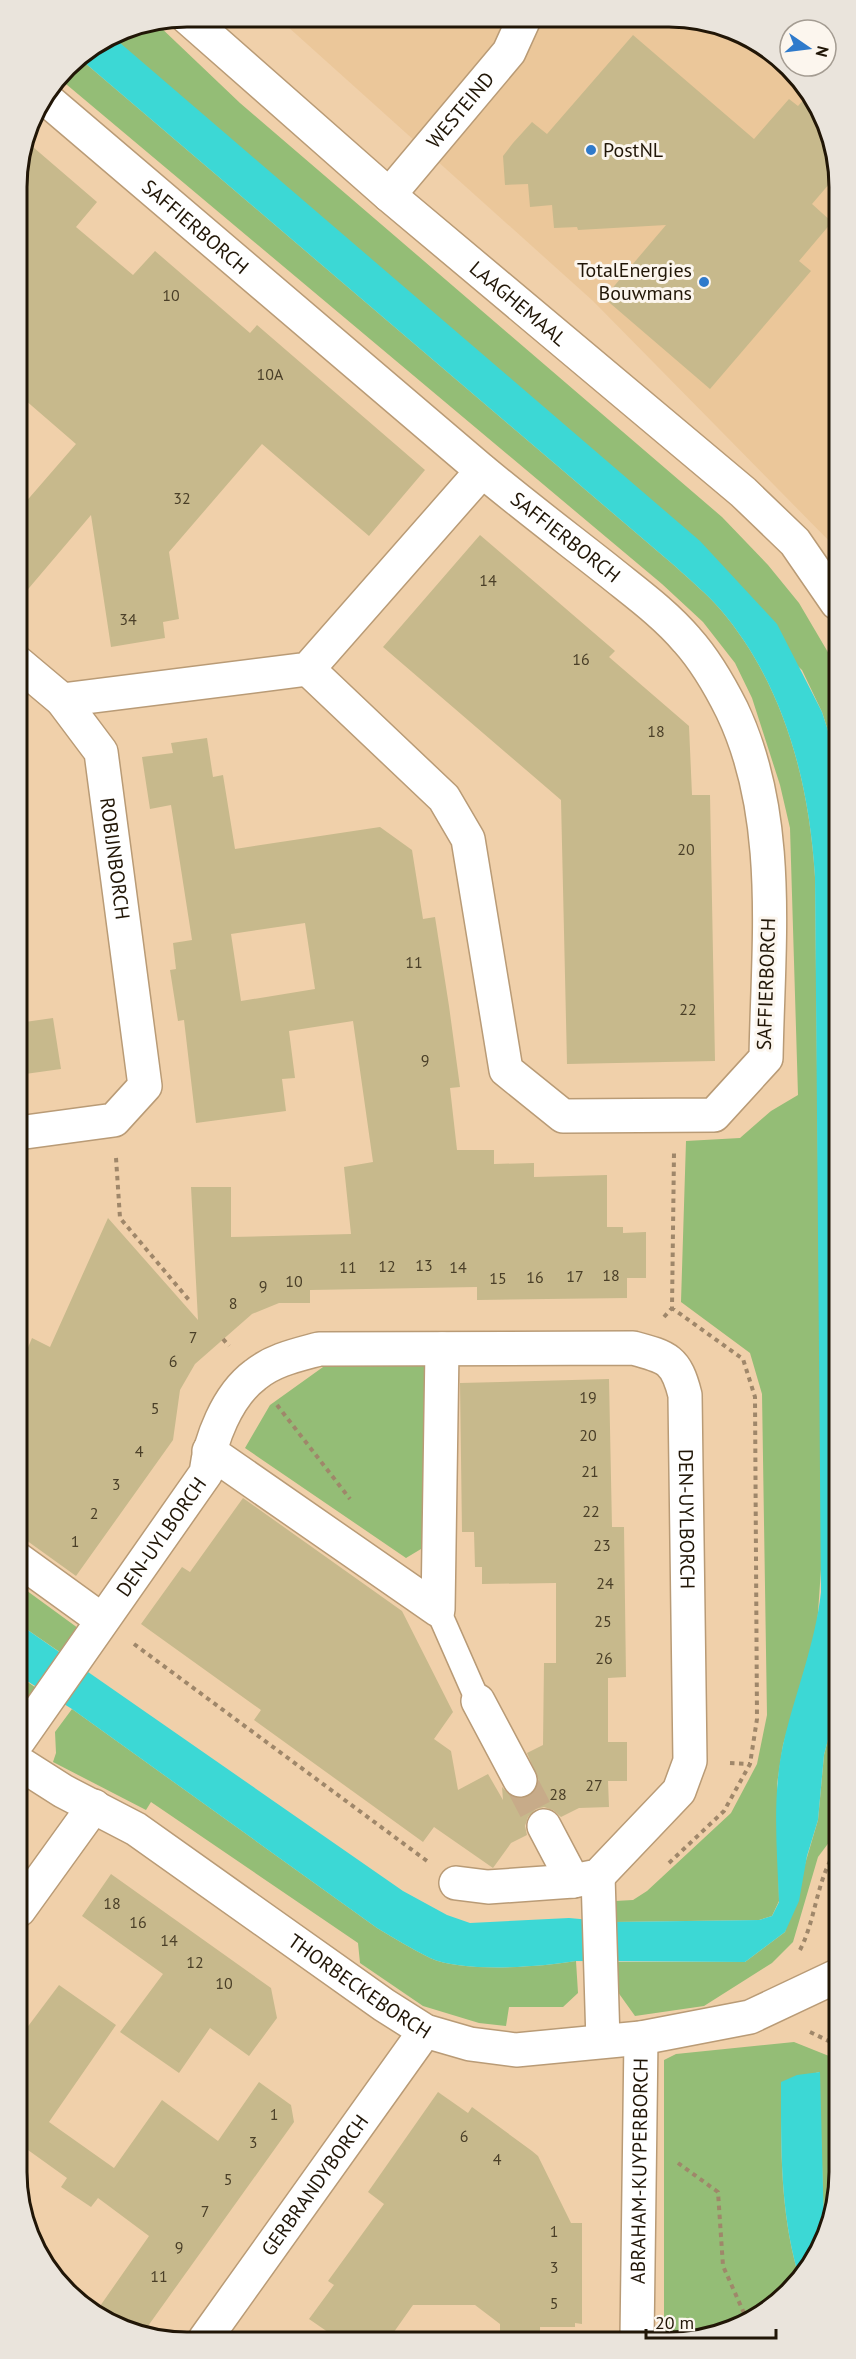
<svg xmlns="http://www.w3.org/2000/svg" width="856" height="2359" font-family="'PT Sans',sans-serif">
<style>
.built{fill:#ebc79a}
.green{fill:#94bd76}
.water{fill:#3cd8d5}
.building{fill:#c7b98c;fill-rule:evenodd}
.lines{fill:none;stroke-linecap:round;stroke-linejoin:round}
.street-tunnel{stroke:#c7ab89;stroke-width:33;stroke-dasharray:33 16;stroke-linecap:butt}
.lane-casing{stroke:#b99b76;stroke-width:27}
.street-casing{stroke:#b99b76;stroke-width:36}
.secondary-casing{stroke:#b99b76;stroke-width:36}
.path{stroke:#9f876a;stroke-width:4;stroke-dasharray:4.5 4.5;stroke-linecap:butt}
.lane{stroke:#fff;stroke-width:24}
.street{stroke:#fff;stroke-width:33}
.secondary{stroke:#fff;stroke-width:33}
.poi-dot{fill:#2f7acb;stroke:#fcf6ee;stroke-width:2}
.labels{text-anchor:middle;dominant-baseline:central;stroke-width:6;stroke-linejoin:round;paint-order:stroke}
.number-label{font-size:16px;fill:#4a3f28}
.street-label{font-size:20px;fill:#211607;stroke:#fcf6ee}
.poi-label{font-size:20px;fill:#211607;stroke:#fcf6ee;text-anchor:start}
.rim{fill:none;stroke:#211607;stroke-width:3}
</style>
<rect width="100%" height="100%" fill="#f0d0aa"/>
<!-- built -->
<path class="built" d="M277 17 702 20 790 67 836 154 837 549 593 301Z"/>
<!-- green -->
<path class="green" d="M156 23 240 103 722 517 768 565 799 603 829 654 837 672V759L822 712 802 670 112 36 122 29Z
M78 57 676 567C691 581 707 594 720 609 784 684 809 781 815 877L822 1555 817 1627 783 1745 777 1784 779 1901 772 1916 759 1920 613 1922 615 1901 633 1900 647 1891 731 1813 757 1764 767 1715 762 1394 750 1353 681 1302 686 1141 740 1138 771 1111 798 1095 790 828 780 785 752 698 735 663 703 622 662 584 60 79Z
M443 1349 441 1537 406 1558 245 1448 270 1405 337 1357Z
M19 1585 82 1631 67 1657 19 1624Z
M19 1676 42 1692 19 1714Z
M838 1701 839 1829 818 1857 793 1942 772 1963 704 2006 635 2016 615 1988V1962H745L785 1932 818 1820 824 1755Z
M72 1709 377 1928C394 1938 412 1949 430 1958 463 1973 540 1967 576 1961L578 1993 563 2007H509L506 2026 479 2023 423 2006 360 1963 358 1943 151 1802 146 1810 53 1762 56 1753 55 1732Z
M794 2042 839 2060V2182L827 2235 824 2226 819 2072 781 2083C781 2150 780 2215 800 2280L754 2319 702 2339H664V2060L676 2054Z"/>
<!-- water -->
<path class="water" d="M112 36 700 541 777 624 822 712 837 759 838 1701 824 1755 818 1820 807 1856 799 1901 785 1932 745 1962 576 1961C540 1967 463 1973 430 1958 412 1949 394 1938 377 1928L72 1709 19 1676V1624L403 1891 447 1915 470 1923 569 1918 613 1922 759 1920 772 1916 779 1902C777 1849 772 1796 783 1745 795 1693 815 1645 821 1592L815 877C809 781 784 684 720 609 707 594 691 581 676 567L78 57Z
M820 2072 824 2226 827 2235 800 2280C780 2215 781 2150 781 2082L797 2075Z"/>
<!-- building -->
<path class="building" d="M633 35 754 139 789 99 798 106 806 97 836 154V176L812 204 832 222 799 261 811 271 710 389 604 298 666 225 578 230 577 227 554 228 552 205 530 207 528 184 505 185 503 156 513 143 532 122 547 134Z
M26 141 97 202 76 227 133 275 155 251 250 333 257 325 425 470 369 536 262 444 169 552 179 619 163 622 165 638 111 647 91 515 18 601 17 512 76 444 17 393V176Z
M480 535 615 651 609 657 689 726 692 795H710L715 1061 567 1064 561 800 383 647Z
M207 738 213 777 223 775 235 849 380 827 412 850 423 919 435 917 449 1006 460 1087 450 1088 457 1150H494V1164L534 1163V1177L607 1175V1227H623V1233L646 1232V1278H627V1298L477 1300V1287L310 1290V1303H279L252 1314 195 1364 180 1390 173 1440 76 1576 19 1535V1369L32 1338 50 1347 108 1218 198 1320 191 1187H231V1237L351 1234 344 1167 373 1162 353 1021 289 1031 295 1078 282 1079 286 1111 196 1123 184 1020 178 1021 170 970 176 969 173 943 192 940 171 805 150 809 142 757 173 753 171 743ZM305 923 315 989 241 1001 231 934Z
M53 1018 61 1069 18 1075V1023Z
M609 1379 612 1527H624L626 1677 608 1678V1742H627V1781H608L609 1807 579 1808 561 1817 553 1810 544 1807 536 1809 528 1817 525 1826 527 1835 511 1843 493 1868 434 1827 423 1842 254 1720 261 1710 141 1624 182 1567 190 1572 243 1498 402 1611 453 1712 434 1739 451 1751 458 1790 488 1774 503 1800 502 1787 511 1796 520 1799 528 1797 536 1790 539 1781 527 1753 543 1745 544 1663H556V1583L482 1584V1567H475L474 1532H462L460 1383Z
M111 1874 271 1988 277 2018 249 2056 210 2028 179 2073 120 2032 163 1974 82 1916Z
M59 1985 116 2025 49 2122 114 2168 162 2100 218 2141 259 2082 291 2105 294 2122 143 2333 98 2309 149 2236 98 2198 91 2207 61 2187 67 2178 28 2150 20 2161V2037Z
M438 2092 468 2113 472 2107 532 2151 538 2156 571 2223H582V2324L575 2323V2327H540V2339H500V2324L475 2305H413L389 2339H338L309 2319 334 2285 328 2281 384 2204 368 2192Z"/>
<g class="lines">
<!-- street-tunnel -->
<path class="street-tunnel" d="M520 1780 544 1826"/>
<!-- lane casing -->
<g class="lane-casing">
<path id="lane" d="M438 1610 478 1701"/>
</g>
<!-- street casing -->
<g class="street-casing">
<g id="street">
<path id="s1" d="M45 98C190 222 334 346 479 468 522 504 567 538 610 572 636 593 665 614 687 640 705 660 720 686 732 710 783 817 768 943 766 1058L714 1115 563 1116 506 1070 468 839 444 798 308 669"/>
<path id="s2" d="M389 195 509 52 524 19"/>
<path id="s3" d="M18 663 62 700 101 752 145 1086 114 1120 18 1133"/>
<path d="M62 700 308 669 482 471"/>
<path d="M209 1451 438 1610 442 1349"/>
<path d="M19 1560 102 1620"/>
<path d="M478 1701 520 1780"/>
<path id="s4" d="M19 1740 206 1473C210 1440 227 1396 255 1375 273 1360 297 1355 319 1349L633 1348C667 1357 676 1359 685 1395L690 1761 679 1791 598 1876 573 1881 488 1887 456 1883"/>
<path id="s5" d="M19 1763 63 1791 136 1829 384 2005 425 2031 470 2044 516 2050 641 2038 750 2017 839 1975"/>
<path d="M544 1826 573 1881"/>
<path d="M598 1876 603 2041"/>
<path d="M19 1910 94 1806"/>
<path id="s6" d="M205 2339 425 2031"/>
<path id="s7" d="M637 2339 641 2038"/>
</g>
</g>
<!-- secondary casing -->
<g class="secondary-casing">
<g id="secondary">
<path id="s8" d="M187 17 389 195 743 492 795 542 837 603"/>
</g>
</g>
<!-- path -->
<path class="path" d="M116 1158 120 1218 189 1300
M664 1317 672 1308 674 1153
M223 1339 229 1346
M277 1405 350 1499
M134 1644 427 1861
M730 1763 750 1764
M669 1863 724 1811 750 1764 757 1719 755 1397 743 1359 672 1308
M800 1950C817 1917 816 1877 839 1847
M810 2032 839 2046
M678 2163 718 2192 723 2266 748 2322"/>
<!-- lane -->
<use href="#lane" class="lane"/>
<!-- street -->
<use href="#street" class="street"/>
<!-- secondary -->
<use href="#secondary" class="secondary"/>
</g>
<!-- markers -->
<g class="poi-dot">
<circle cx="591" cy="150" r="6"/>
<circle cx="704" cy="282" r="6"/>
</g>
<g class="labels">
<!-- number labels -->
<g class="number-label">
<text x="171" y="295">10</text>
<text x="270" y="374">10A</text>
<text x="182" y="498">32</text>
<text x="488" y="580">14</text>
<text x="128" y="619">34</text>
<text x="581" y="659">16</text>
<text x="656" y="731">18</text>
<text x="686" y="849">20</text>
<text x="414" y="962">11</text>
<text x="688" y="1009">22</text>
<text x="425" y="1060">9</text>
<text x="424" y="1265">13</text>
<text x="387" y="1266">12</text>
<text x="348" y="1267">11</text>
<text x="458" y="1267">14</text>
<text x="611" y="1275">18</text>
<text x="575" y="1276">17</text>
<text x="535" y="1277">16</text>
<text x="498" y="1278">15</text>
<text x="294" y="1281">10</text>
<text x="263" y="1286">9</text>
<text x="233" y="1303">8</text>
<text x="193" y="1337">7</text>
<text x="173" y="1361">6</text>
<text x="588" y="1397">19</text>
<text x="155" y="1408">5</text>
<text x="588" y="1435">20</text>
<text x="139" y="1451">4</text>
<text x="590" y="1471">21</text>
<text x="116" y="1484">3</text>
<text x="591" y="1511">22</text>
<text x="94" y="1513">2</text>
<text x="75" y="1541">1</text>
<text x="602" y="1545">23</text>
<text x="605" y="1583">24</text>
<text x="603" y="1621">25</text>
<text x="604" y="1658">26</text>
<text x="594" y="1785">27</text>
<text x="558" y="1794">28</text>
<text x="112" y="1903">18</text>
<text x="138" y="1922">16</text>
<text x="169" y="1940">14</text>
<text x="195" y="1962">12</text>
<text x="224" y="1983">10</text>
<text x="274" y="2114">1</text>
<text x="464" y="2136">6</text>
<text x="253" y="2142">3</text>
<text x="497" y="2159">4</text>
<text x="228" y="2179">5</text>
<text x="205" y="2211">7</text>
<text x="554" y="2231">1</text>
<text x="179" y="2247">9</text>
<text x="554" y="2267">3</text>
<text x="159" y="2276">11</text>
<text x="554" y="2303">5</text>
</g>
<!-- street labels -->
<g class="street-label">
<text stroke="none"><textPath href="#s2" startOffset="111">WESTEIND</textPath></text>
<text stroke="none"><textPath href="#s1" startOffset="198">SAFFIERBORCH</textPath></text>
<text stroke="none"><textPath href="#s8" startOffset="438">LAAGHEMAAL</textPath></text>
<text stroke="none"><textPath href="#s1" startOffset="681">SAFFIERBORCH</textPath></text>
<text stroke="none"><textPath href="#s3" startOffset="230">ROBIJNBORCH</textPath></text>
<text transform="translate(766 984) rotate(-88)">SAFFIERBORCH</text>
<text stroke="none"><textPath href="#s4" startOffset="1022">DEN-UYLBORCH</textPath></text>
<text stroke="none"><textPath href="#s4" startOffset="248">DEN-UYLBORCH</textPath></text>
<text stroke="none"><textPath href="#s5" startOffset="408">THORBECKEBORCH</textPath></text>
<text stroke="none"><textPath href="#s7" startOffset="168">ABRAHAM-KUYPERBORCH</textPath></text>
<text stroke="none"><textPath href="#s6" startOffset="189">GERBRANDYBORCH</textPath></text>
</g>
<!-- poi labels -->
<g class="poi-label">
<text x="603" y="150">PostNL</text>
<text x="692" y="270" text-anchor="end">TotalEnergies<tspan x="692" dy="23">Bouwmans</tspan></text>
</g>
</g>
<!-- crop -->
<path d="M0 0H856V2359H0ZM187 27H669A160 160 0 0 1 829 187V2172A160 160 0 0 1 669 2332H187A160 160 0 0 1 27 2172V187A160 160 0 0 1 187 27Z" fill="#eae4dc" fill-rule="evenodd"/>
<path class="rim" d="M187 27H669A160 160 0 0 1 829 187V2172A160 160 0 0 1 669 2332H187A160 160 0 0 1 27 2172V187A160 160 0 0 1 187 27Z"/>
<!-- north arrow -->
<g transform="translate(808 48) rotate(104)"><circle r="28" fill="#fcf6ee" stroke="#a49c92" stroke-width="1.5"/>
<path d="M0-4.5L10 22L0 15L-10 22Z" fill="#2f7acb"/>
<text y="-9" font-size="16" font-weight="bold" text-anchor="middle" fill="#211607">N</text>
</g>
<!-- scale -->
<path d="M646 2329v9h130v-9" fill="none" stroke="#211607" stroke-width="3"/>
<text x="655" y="2329" font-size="18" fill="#211607" stroke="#fcf6ee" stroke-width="4.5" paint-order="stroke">20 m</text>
</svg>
